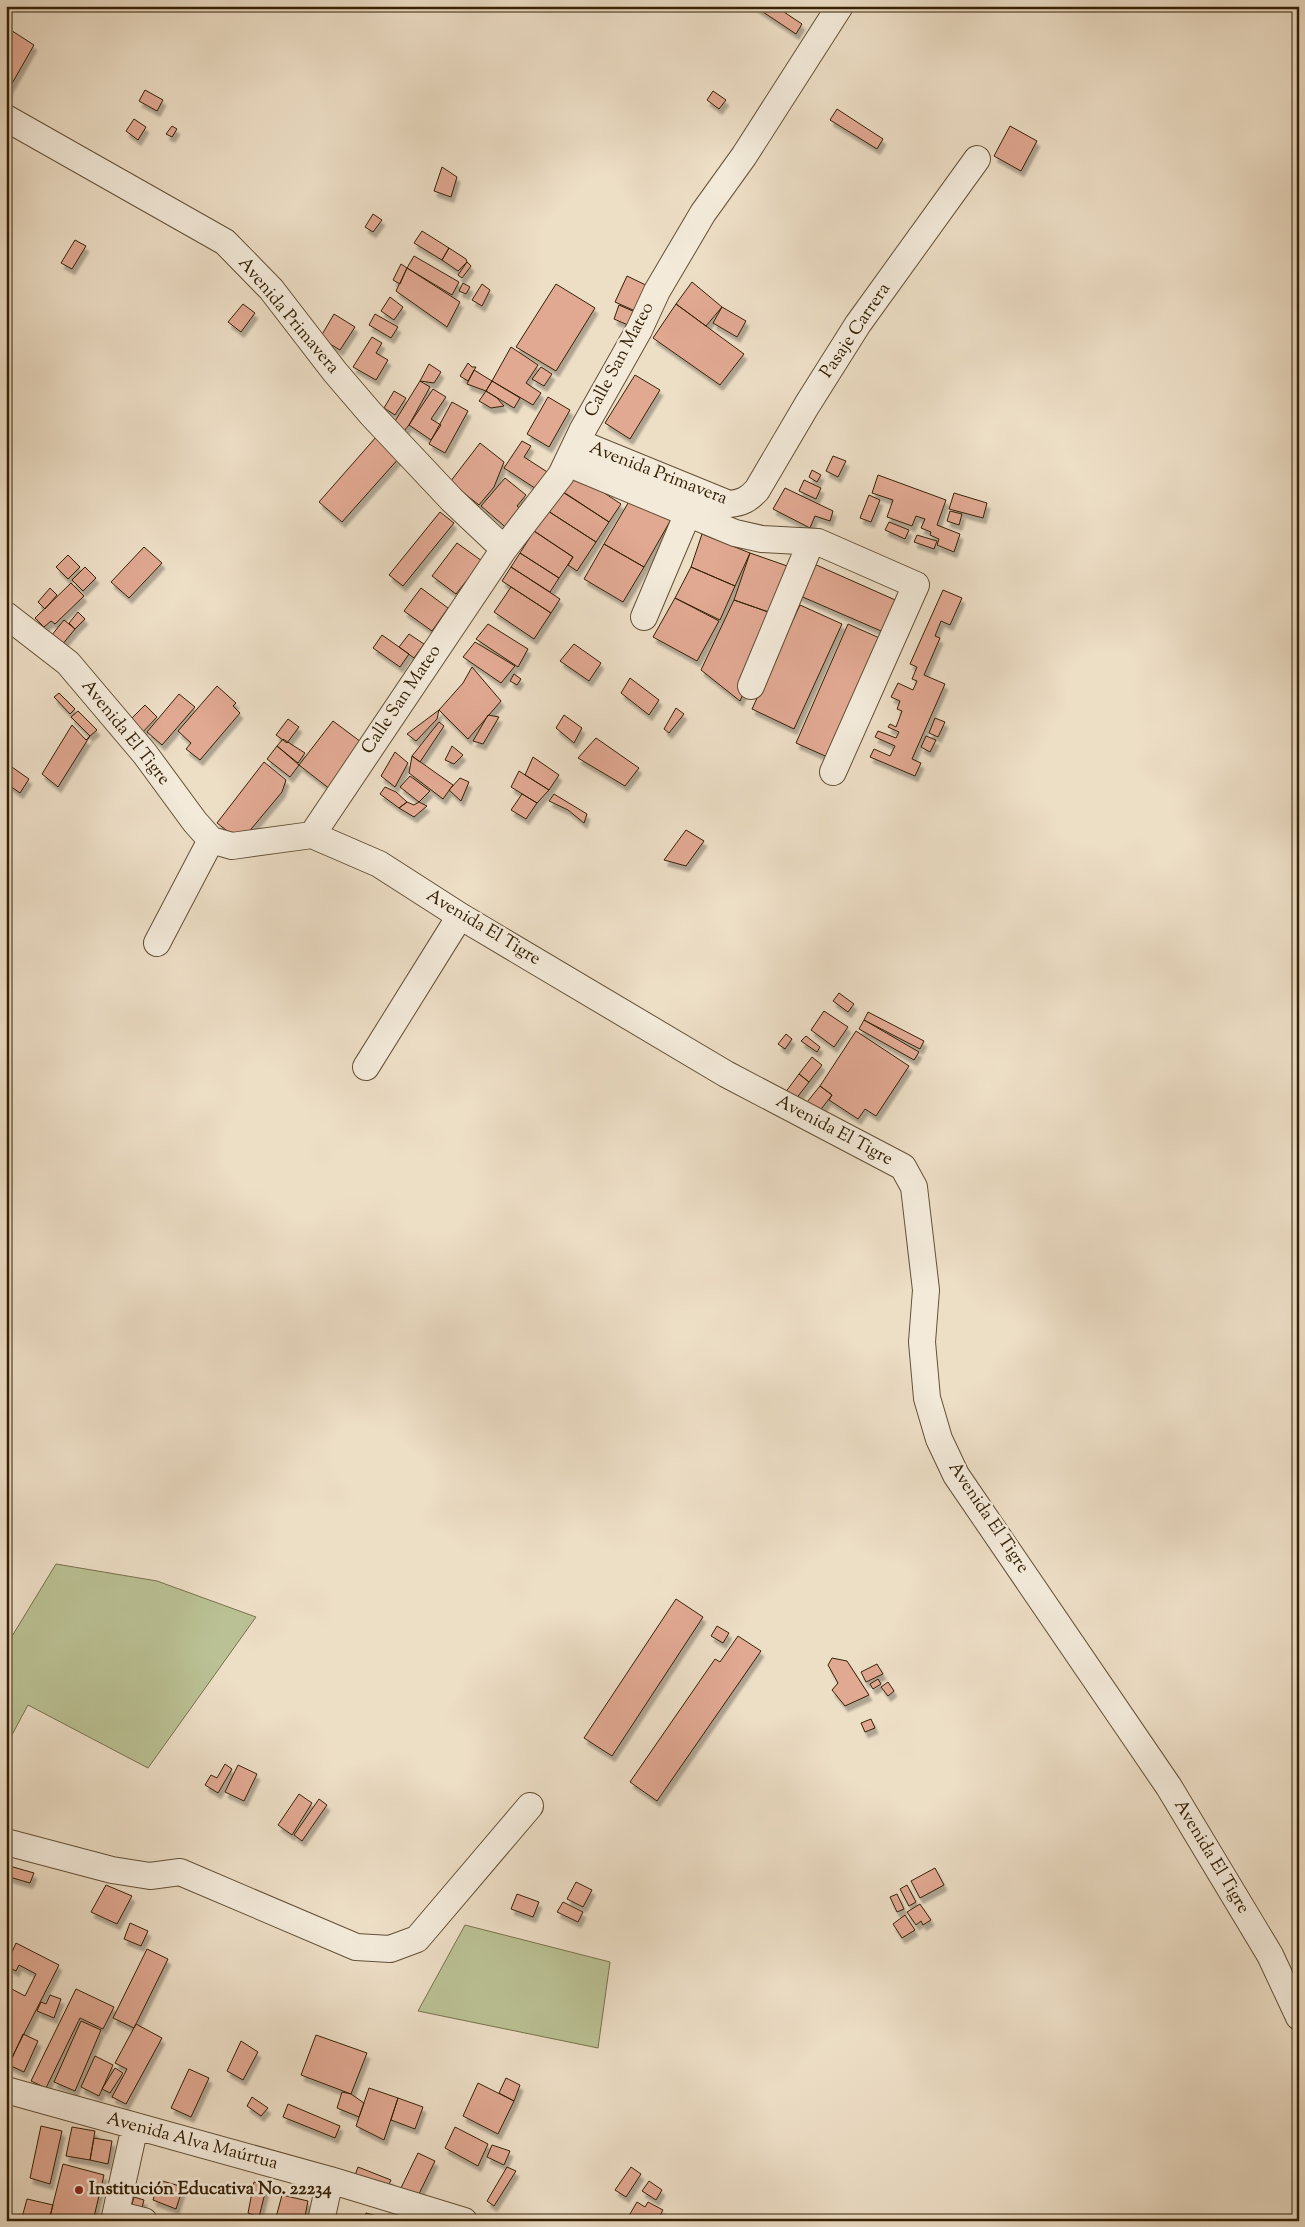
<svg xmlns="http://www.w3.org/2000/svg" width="1305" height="2227" font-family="'Sorts Mill Goudy',serif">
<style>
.green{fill:#bac194;stroke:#78714c}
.building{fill:#e1a892;stroke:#352105;filter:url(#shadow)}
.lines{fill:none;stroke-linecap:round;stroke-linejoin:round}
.minor-casing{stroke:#635035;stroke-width:28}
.minor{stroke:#f3eada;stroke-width:26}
.poi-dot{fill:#8f2418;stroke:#f3eada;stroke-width:2}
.labels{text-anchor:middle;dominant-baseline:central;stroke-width:5;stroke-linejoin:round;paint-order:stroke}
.street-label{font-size:18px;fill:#352105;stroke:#f3eada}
.poi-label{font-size:18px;font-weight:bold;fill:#352105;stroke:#f3eada;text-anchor:start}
</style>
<defs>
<filter id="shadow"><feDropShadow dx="3" dy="5.5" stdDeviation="1" flood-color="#0004"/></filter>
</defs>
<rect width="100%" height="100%" fill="#eddec6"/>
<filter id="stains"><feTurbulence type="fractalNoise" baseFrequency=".004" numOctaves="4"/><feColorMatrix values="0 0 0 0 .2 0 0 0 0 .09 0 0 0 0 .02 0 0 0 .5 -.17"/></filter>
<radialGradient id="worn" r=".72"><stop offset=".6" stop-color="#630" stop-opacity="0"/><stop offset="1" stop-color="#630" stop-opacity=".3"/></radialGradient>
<!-- green -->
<path class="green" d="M56 1564 157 1581 256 1617 148 1768 28 1705 6 1746V1646Z
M465 1925 610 1962 598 2048 418 2011Z"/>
<!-- building -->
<path class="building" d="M754 6H775L802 24 796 34Z
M6 27 34 45 6 94Z
M145 90 163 100 157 111 139 101Z
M713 91 726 100 719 109 707 100Z
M837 109 883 139 877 149 830 120Z
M134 119 146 127 138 140 126 131Z
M172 126 177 129 172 137 166 134Z
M1010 126 1037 141 1021 171 994 156Z
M442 167 457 177 451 197 434 191Z
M373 214 382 220 373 232 365 227Z
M422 231 449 248 442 260 414 243Z
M75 240 86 246 72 269 61 263Z
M449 248 466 259 467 262 458 271 442 260Z
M414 256 459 282 452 295 407 268Z
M467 262 471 266 462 278 458 275Z
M401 264 407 268 400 284 393 280Z
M407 268 460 302 447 327 396 291Z
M627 276 654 289 642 314 615 302Z
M692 282 722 307 706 326 676 304Z
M463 283 470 287 466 294 459 291Z
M482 284 490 290 482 306 472 300Z
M556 284 595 308 556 371 516 347Z
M390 297 403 307 394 320 381 311Z
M243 304 255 313 241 332 228 322Z
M676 304 744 354 720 385 653 338Z
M619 305 635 312V328L614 319Z
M722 307 746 321 737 337 713 323Z
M334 314 355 327 340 350 320 338Z
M375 314 398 327 391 338 369 325Z
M372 337 382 343 376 353 388 360 376 380 353 367Z
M511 347 538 365 526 383 541 393 533 405 492 381Z
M468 363 472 367H476L468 381 460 376Z
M429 364 441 372 434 383 420 381Z
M541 367 552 374 544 386 532 379Z
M474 370 492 381 486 391 467 384Z
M635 375 660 390 630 439 605 423Z
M420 381 430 387 409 425 403 432 392 426Z
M492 381 520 398 514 408 486 391Z
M433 389 446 397 431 419 441 425 431 440 409 425Z
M394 391 406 398 395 415 384 408Z
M486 391 497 398 504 406 491 408 479 401Z
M548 397 570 410 549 447 527 434Z
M452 402 468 411 445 453 429 444Z
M377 436 400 457 342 522 319 502Z
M522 441 531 446 524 457 552 475 541 492 504 468Z
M480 443 504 462 494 487 479 505 450 482Z
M833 456 846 461 838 477 826 471Z
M812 470 821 475 817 482 809 477Z
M574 473 621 504 609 522 562 491Z
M878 475 946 500 937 525 960 534 954 552 937 545 939 539 930 535 931 532 921 528 925 519 916 516 912 526 887 517 893 500 872 493Z
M505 478 526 495 517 506 525 513 510 531 481 506Z
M804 480 821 488 816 499 799 491Z
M785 488 833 511 830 521 815 516 810 528 773 509Z
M561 491 609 522 596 542 548 511Z
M634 493 673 516 644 567 604 544Z
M954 493 987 503 983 518 949 509Z
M869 495 880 500 871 522 860 518Z
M548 511 596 542 577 571 568 565 573 557 534 531Z
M950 511 962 514 959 525 947 521Z
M440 512 454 523 403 586 389 575Z
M889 522 909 530 905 539 885 530Z
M534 531 573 557 559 578 520 553Z
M702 534 750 553 735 586 691 567Z
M917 535 937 541 934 549 914 542Z
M457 543 482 561 456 594 432 576Z
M604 544 644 567 623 602 584 579Z
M144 547 162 563 129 598 111 582Z
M520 553 559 578 550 592 511 567Z
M750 553 793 568 777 615 734 600Z
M68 555 80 567 68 579 56 567Z
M812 563 902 603 888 634 798 595Z
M85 567 96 578 83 591 72 580Z
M511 567 560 599 551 613 502 581Z
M691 567 735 586 720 620 675 598Z
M71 583 84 596 55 624 51 621 44 627 35 618Z
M511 587 551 613 534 639 494 612Z
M50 588 57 595 45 609 38 602Z
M421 588 448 608 432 631 404 611Z
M943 590 962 598 950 625 941 621 935 636 940 638 924 675 945 684 912 759 921 763 915 776 870 757 874 749 890 756 895 746 875 737 878 731 896 738 899 732 888 727 890 724 896 727 902 711 897 709 900 701 891 697 898 683 913 690 917 681 912 679 917 667 910 664Z
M675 598 719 621 697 661 653 637Z
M734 600 777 615 740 701 701 670Z
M800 605 842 624 794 729 752 709Z
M78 612 85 619 75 629 69 623Z
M64 620 75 629 62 645 51 636Z
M488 624 528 649 518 667 476 639Z
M848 624 884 640 832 759 796 743Z
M409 634 424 644 414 658 399 647Z
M382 635 409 654 400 667 373 648Z
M475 642 515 666 501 683 463 657Z
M574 644 601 663 589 681 560 661Z
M472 667 501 701 468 739 439 710 463 683Z
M514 674 521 679 517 685 510 681Z
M630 678 659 700 649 715 621 693Z
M217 686 236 703 233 706 240 713 200 760 186 749 191 743 178 731Z
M59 693 75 709 70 714 54 697Z
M179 694 195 707 162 745 147 732Z
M145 705 157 717 139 736 126 724Z
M676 708 684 714 669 733 664 729Z
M439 710 437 719 416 741 407 734Z
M78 711 97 730 90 736 71 717Z
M488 715 499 717 483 744 473 741Z
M564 715 582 728 574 743 556 728Z
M935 718 945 722 938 737 929 733Z
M288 719 299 727 287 743 276 735Z
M333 721 369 748 335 793 299 765Z
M439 722 444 726 420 762 412 756Z
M72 725 86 740 90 736 58 787 42 774Z
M926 736 936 740 930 752 921 747Z
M596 738 639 768 625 786 578 758Z
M283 739 305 753 298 763 277 746Z
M277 746 299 765 290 777 267 759Z
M452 746 463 755 454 764 445 760Z
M395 752 408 763 395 787 381 776Z
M412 756 453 785 443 799 409 773Z
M533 757 559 775 549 790 525 775Z
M264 762 286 780 282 792 247 834 239 840 217 823Z
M9 765 29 779 20 793 6 783V769Z
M519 771 549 790 537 803 511 787Z
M410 776 430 791 419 802 400 787Z
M460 778 469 782 461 801 449 790Z
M385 787 396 792 407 802 399 808 380 794Z
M522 794 537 803 526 819 511 810Z
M554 794 587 814 584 823 568 810 549 801Z
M407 802 414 805 419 802 427 806 414 817 399 808Z
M686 830 704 841 686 866 664 860Z
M839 993 854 1004 848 1012 833 1001Z
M824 1011 848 1027 834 1047 811 1030Z
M868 1012 924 1041 920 1049 864 1020Z
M864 1020 919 1052 914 1060 859 1029Z
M856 1031 909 1066 876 1116 865 1109 858 1119 829 1100 832 1095 820 1086Z
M786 1034 792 1039 785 1049 778 1044Z
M806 1036 820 1047 817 1052 801 1041Z
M812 1057 822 1065 809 1082 799 1074Z
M799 1074 809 1082 792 1104 782 1097Z
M820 1086 832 1095 815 1117 803 1107Z
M676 1599 703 1617 612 1756 584 1738Z
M717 1626 729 1633 723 1643 711 1636Z
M738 1636 761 1651 657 1801 630 1782 715 1659 720 1662Z
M832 1658 847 1661 869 1695 845 1706 832 1690 838 1683 828 1665Z
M877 1664 883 1674 866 1682 861 1672Z
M878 1679 881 1684 873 1689 870 1684Z
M888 1682 894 1691 888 1696 881 1687Z
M871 1719 875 1728 865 1732 861 1723Z
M225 1764 232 1769 218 1793 205 1785 211 1775 217 1778Z
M238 1765 257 1774 244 1801 225 1792Z
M299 1794 312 1803 292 1835 278 1825Z
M319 1799 327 1805 302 1841 294 1835Z
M6 1865 34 1873 30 1883 6 1876Z
M935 1868 944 1885 920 1898 911 1881Z
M576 1882 592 1890 583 1907 567 1899Z
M106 1885 132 1896 117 1924 91 1912Z
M907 1885 916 1902 909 1906 900 1889Z
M517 1894 539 1902 533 1917 511 1909Z
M897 1894 904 1909 897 1912 890 1897Z
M563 1902 583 1912 578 1922 557 1912Z
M920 1904 931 1920 923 1925 921 1921 916 1925 907 1912Z
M905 1915 915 1930 902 1938 893 1924Z
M130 1923 148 1931 141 1946 124 1939Z
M16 1943 59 1965 6 2069V1990L8 1987 25 1996 36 1974 19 1965 16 1971 6 1966Z
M147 1949 168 1959 134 2028 113 2018Z
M76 1989 114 2007 103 2029 80 2018 46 2088 31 2081Z
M50 1995 61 1999 54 2018 37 2011 41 2002 46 2004Z
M81 2021 101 2030 75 2091 54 2082Z
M136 2024 162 2038 126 2104 112 2097 127 2069 115 2063Z
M23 2034 38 2041 24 2072 9 2065Z
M316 2035 367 2053 351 2094 301 2075Z
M241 2041 258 2052 243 2080 227 2071Z
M95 2056 113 2065 99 2096 81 2087Z
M115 2068 123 2073 110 2093 102 2089Z
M189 2069 209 2078 191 2117 171 2108Z
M506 2078 520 2085 514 2101 499 2093Z
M478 2083 514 2101 498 2134 463 2116Z
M369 2088 398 2098 384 2140 356 2126Z
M342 2092 351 2094 364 2103 359 2117 337 2108Z
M252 2097 268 2108 261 2116 247 2106Z
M398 2098 423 2107 415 2129 391 2120Z
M288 2104 340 2126 335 2138 283 2117Z
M41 2126 62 2131 50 2184 30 2178Z
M72 2127 95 2131 90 2160 66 2156Z
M455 2127 488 2144 478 2166 445 2148Z
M94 2138 112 2141 108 2164 90 2160Z
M492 2145 510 2151 504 2165 487 2157Z
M418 2153 435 2161 416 2200 399 2192Z
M63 2164 104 2175 93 2221H71L50 2216Z
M358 2167 391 2180 386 2190 354 2178Z
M507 2167 516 2171 494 2206 487 2201Z
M631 2167 641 2174 626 2197 615 2190Z
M159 2180 183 2187 176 2209 153 2200Z
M649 2181 662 2190 656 2200 642 2191Z
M254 2182 267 2185 259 2217 248 2213Z
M282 2195 308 2201 304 2221H275Z
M134 2197 144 2200 139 2219 129 2216Z
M27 2199 53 2205 49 2221H21Z
M637 2202 645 2207 648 2202 663 2210 657 2221 627 2219Z
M366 2213 388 2219V2221H364Z"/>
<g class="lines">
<!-- minor casing -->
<g class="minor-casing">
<path id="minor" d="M6 118 225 242 271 289 335 372 371 414 452 500 504 549
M577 442 729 504C742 503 749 499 757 490L807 405 858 324 977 159
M567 463 735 533 762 539 818 542 916 585 833 772
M6 615 68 663 145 754 195 822 211 840 232 846 312 835 379 864 460 916 726 1074 903 1167 914 1187 926 1290 922 1342 927 1398 939 1439 956 1475 1169 1787 1270 1955 1299 2017
M644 617 688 513
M751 686 811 542
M312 835 504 549 561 475 582 431 639 330 657 291 703 213 744 156 840 6
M157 943 211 840
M366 1067 460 916
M6 1842 112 1870 150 1876 180 1872 356 1947 390 1949 417 1939 530 1806
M6 2090 330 2180 464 2221
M116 2214 144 2221
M114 2221 135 2126
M321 2221 330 2180"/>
</g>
<!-- minor -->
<use href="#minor" class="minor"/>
</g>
<!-- markers -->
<circle class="poi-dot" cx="79" cy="2190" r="5"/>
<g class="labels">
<!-- street labels -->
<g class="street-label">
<text transform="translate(288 316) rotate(50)">Avenida Primavera</text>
<text transform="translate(856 331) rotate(-56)">Pasaje Carrera</text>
<text transform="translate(620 360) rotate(-62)">Calle San Mateo</text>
<text transform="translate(658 474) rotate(21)">Avenida Primavera</text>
<text transform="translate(402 700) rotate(-56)">Calle San Mateo</text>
<text transform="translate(125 733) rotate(51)">Avenida El Tigre</text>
<text transform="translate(483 928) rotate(31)">Avenida El Tigre</text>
<text transform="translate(834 1131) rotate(28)">Avenida El Tigre</text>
<text transform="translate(988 1518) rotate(56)">Avenida El Tigre</text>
<text transform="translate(1211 1857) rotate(59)">Avenida El Tigre</text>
<text transform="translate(192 2142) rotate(15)">Avenida Alva Maúrtua</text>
</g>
<!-- poi labels -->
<g class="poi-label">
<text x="89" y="2190">Institución Educativa No. 22234</text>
</g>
</g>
<!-- margin -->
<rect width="1305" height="2227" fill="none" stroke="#eddec6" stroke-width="25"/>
<rect x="8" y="8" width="1290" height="2212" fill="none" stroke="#352105" stroke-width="2.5"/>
<rect x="12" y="12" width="1280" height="2202" fill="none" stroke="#352105"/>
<rect width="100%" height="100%" filter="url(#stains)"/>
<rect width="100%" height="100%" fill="url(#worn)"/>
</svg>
